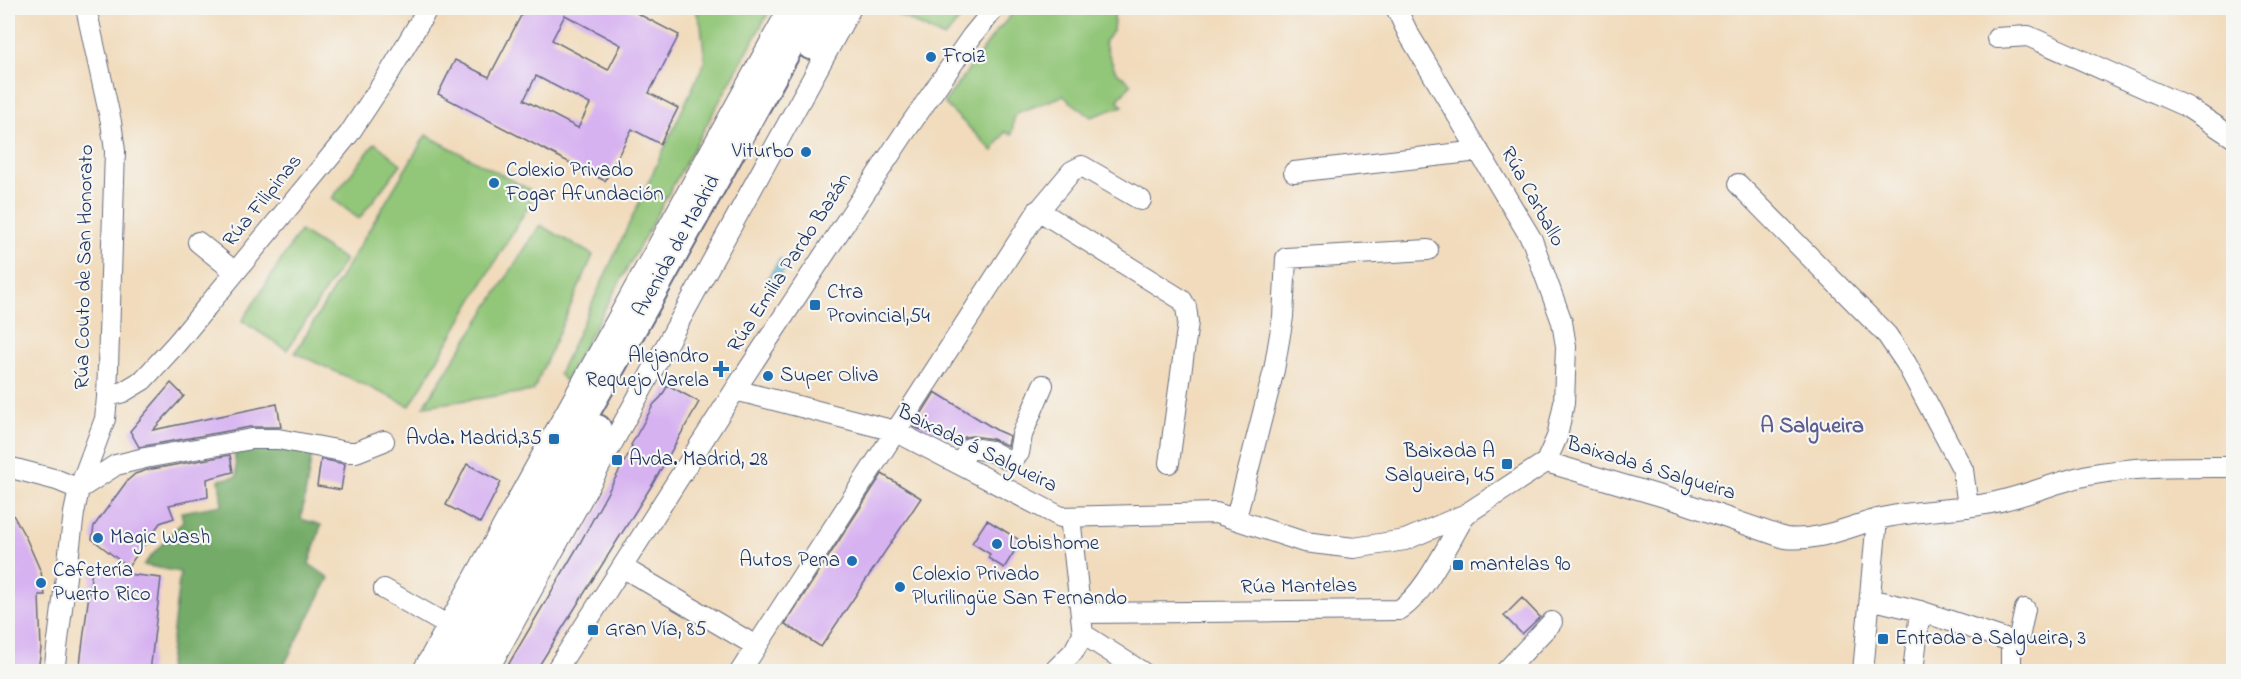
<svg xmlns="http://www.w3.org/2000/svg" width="2241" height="679" font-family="'Indie Flower',sans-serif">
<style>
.green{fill:#92c678;stroke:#567a6b;stroke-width:1.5}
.forest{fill:#75ab68;stroke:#486d63;stroke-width:1.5}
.water{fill:#4ab1c9;stroke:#327094;stroke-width:1.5}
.building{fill:#d7b2f1;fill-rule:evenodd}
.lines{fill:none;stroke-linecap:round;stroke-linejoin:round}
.minor-casing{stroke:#666b7f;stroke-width:22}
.highway-casing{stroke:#666b7f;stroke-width:32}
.minor{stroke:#fff;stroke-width:20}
.highway{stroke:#fff;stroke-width:28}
.poi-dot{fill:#1f6fb2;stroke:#f6f6f2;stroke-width:2}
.labels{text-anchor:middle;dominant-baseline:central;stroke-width:4.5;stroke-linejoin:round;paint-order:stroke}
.poi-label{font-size:21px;fill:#1b2f5e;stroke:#f6f6f2;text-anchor:start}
.street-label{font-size:21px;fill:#1b2f5e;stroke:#f6f6f2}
.neighbourhood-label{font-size:22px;font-weight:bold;fill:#5d5d91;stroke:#f6f6f2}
</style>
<rect width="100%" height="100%" fill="#f6f6f2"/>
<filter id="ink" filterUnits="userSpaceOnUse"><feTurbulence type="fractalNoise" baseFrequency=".0167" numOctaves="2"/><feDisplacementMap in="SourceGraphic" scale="12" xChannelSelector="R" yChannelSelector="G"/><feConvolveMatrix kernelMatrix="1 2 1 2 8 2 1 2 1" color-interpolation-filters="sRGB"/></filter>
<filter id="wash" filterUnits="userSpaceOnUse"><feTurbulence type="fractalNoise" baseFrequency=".008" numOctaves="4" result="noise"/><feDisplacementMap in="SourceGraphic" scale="24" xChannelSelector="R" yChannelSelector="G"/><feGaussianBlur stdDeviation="1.35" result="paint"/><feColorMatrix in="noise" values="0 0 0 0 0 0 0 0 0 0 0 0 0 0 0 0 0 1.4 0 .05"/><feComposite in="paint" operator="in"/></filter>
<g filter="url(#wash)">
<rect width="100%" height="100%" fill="#f1dbbc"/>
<!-- green -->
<path class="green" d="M695 8H771L565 381 559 374 705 61 701 25Z
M886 8H969L944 38Z
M1018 8H1115L1113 31 1104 42 1115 70 1131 84 1117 101 1123 106 1091 117 1063 96 1019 112 1014 117 1012 134 1005 132 993 151 944 103 996 32Z
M426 135 536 193 410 406 295 353Z
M375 143 401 164 359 219 332 198Z
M540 225 593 255 533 391 424 406Z
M300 231 345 260 287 350 242 321Z"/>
<!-- forest -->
<path class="forest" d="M254 445 312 454 301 519 321 525 309 564 329 578 281 671H168L180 572 143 565 183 521 181 512 222 505 219 480 237 476 234 450Z"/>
<!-- water -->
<path class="water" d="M780 259 788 264 775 284 767 279Z"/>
<g id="blocks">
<!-- building -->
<path class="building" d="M525 8H627L679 35 649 93 678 108 660 144 632 129 605 181 438 94 455 60 489 77ZM565 15 621 45 608 70 552 40ZM536 76 590 104 578 128 524 100Z
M171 383 184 396 153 430 277 404 281 427H250L139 447 130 431Z
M668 385 699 402 652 485 535 672H504L580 543 628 455 632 446 631 445 654 404 661 397Z
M935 392 998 431 1010 436 1008 446 993 439 972 436 965 437 960 442 949 439 913 427Z
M230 455 233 472 207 479 208 497 169 505 174 518 160 523 128 567 92 539 94 526 127 481 135 474 147 470Z
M321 459 345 464 341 490 317 486Z
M467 464 501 482 480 523 446 505Z
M882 474 921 498 821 647 785 624Z
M8 506 26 538 41 572 45 595H39L41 648 38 672H8Z
M987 520 1021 541 1004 568 988 558 990 554 972 543Z
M92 570 161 578 150 672H79Z
M1522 598 1540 617 1522 634 1504 616Z"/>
</g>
</g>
<g filter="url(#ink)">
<use href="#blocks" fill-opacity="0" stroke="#666b7f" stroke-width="1.5"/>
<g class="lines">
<!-- minor casing -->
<g class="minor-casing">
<path id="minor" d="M1997 38 2028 36 2187 107 2234 138
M1294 172 1479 151
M1738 184 1887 335 1906 363 1963 470 1968 507
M1038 210 1182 300 1186 307 1188 322 1169 463
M198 242 235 272
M735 390 895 431 1061 517 1216 513 1304 542 1354 548 1405 540 1466 514 1546 462 1557 437 1564 403 1566 346 1562 322 1532 240 1408 33 1396 8
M107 397 123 392 143 380 177 343 349 134 390 72 428 8
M1546 462 1681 502 1785 538C1823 542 1852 524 1887 517 1922 510 1957 510 1991 503 2024 497 2055 482 2088 475 2135 466 2185 467 2234 467
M960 463 970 448 991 451 1006 459H1013L1019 453 1022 435 1043 385
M8 467 57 480 79 489
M79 489 116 465 145 458 252 439H278L347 452H356L384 441
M1070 517 1083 634
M1236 518 1274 370 1283 317 1286 258 1428 250
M622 567 756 646
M384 589 447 625
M1870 599 1920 611 2011 641
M1082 613 1399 610C1425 595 1449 541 1466 514
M1083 634 1142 672
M54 672 74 513 79 489 105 419 107 397 115 151 111 122 86 8
M422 672 789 8
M487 672 851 8
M555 672 735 390 903 135 972 36 995 8
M740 672 1036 214 1072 171 1082 166 1141 200
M1053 672 1074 651 1083 634
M1505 672 1552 622
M1863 672 1877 519
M1913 672 1920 611
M2011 672V641L2019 638 2025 609"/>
</g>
<!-- highway casing -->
<g class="highway-casing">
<path id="highway" d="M811 45 832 8
M437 672 600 386 810 8
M464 672 597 429"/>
</g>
<!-- minor -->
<use href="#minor" class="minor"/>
<!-- highway -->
<use href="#highway" class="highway"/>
</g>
</g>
<!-- markers -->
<g class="poi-dot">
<circle cx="931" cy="57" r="6"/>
<circle cx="806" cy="152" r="6"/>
<circle cx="494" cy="183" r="6"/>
<rect x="809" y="299" width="12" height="12" rx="3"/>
<path d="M718 360h6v6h6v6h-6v6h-6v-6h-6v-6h6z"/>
<circle cx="768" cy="376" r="6"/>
<rect x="548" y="433" width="12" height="12" rx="3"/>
<rect x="611" y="454" width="12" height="12" rx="3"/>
<rect x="1501" y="458" width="12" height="12" rx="3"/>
<circle cx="98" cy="538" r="6"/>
<circle cx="997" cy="544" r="6"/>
<circle cx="852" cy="561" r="6"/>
<rect x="1452" y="559" width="12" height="12" rx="3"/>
<circle cx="41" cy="583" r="6"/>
<circle cx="900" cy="587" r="6"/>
<rect x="587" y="624" width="12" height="12" rx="3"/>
<rect x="1877" y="633" width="12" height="12" rx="3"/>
</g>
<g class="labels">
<!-- poi labels -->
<g class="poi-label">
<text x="943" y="57">Froiz</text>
<text x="794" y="152" text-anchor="end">Viturbo</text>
<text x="506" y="171">Colexio Privado<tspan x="506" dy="24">Fogar Afundación</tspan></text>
<text x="827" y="293">Ctra<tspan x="827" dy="24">Provincial,54</tspan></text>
<text x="709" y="357" text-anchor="end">Alejandro<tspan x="709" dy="24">Requejo Varela</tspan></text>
<text x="780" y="376">Super Oliva</text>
<text x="542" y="439" text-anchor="end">Avda. Madrid,35</text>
<text x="1495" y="452" text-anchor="end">Baixada A<tspan x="1495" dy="24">Salgueira, 45</tspan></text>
<text x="629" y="460">Avda. Madrid, 28</text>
<text x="110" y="538">Magic Wash</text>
<text x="1009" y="544">Lobishome</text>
<text x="840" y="561" text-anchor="end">Autos Pena</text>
<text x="1470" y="565">mantelas 90</text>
<text x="53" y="571">Cafetería<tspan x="53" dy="24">Puerto Rico</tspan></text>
<text x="912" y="575">Colexio Privado<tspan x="912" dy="24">Plurilingüe San Fernando</tspan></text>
<text x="605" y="630">Gran Vía, 85</text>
<text x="1895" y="639">Entrada a Salgueira, 3</text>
</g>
<!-- street labels -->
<g class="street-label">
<text transform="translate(1532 197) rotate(61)">Rúa Carballo</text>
<text transform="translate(263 201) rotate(-51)">Rúa Filipinas</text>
<text transform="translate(677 246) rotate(-61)">Avenida de Madrid</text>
<text transform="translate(790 263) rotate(-57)">Rúa Emilia Pardo Bazán</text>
<text transform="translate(85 267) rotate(-89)">Rúa Couto de San Honorato</text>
<text transform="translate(977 449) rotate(26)">Baixada á Salgueira</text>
<text transform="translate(1651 469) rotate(17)">Baixada á Salgueira</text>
<text transform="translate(1299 587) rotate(-1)">Rúa Mantelas</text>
</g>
<!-- neighbourhood labels -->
<g class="neighbourhood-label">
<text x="1812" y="427">A Salgueira</text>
</g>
</g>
<!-- margin -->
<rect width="2241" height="679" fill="none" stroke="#f6f6f2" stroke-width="30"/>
</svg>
